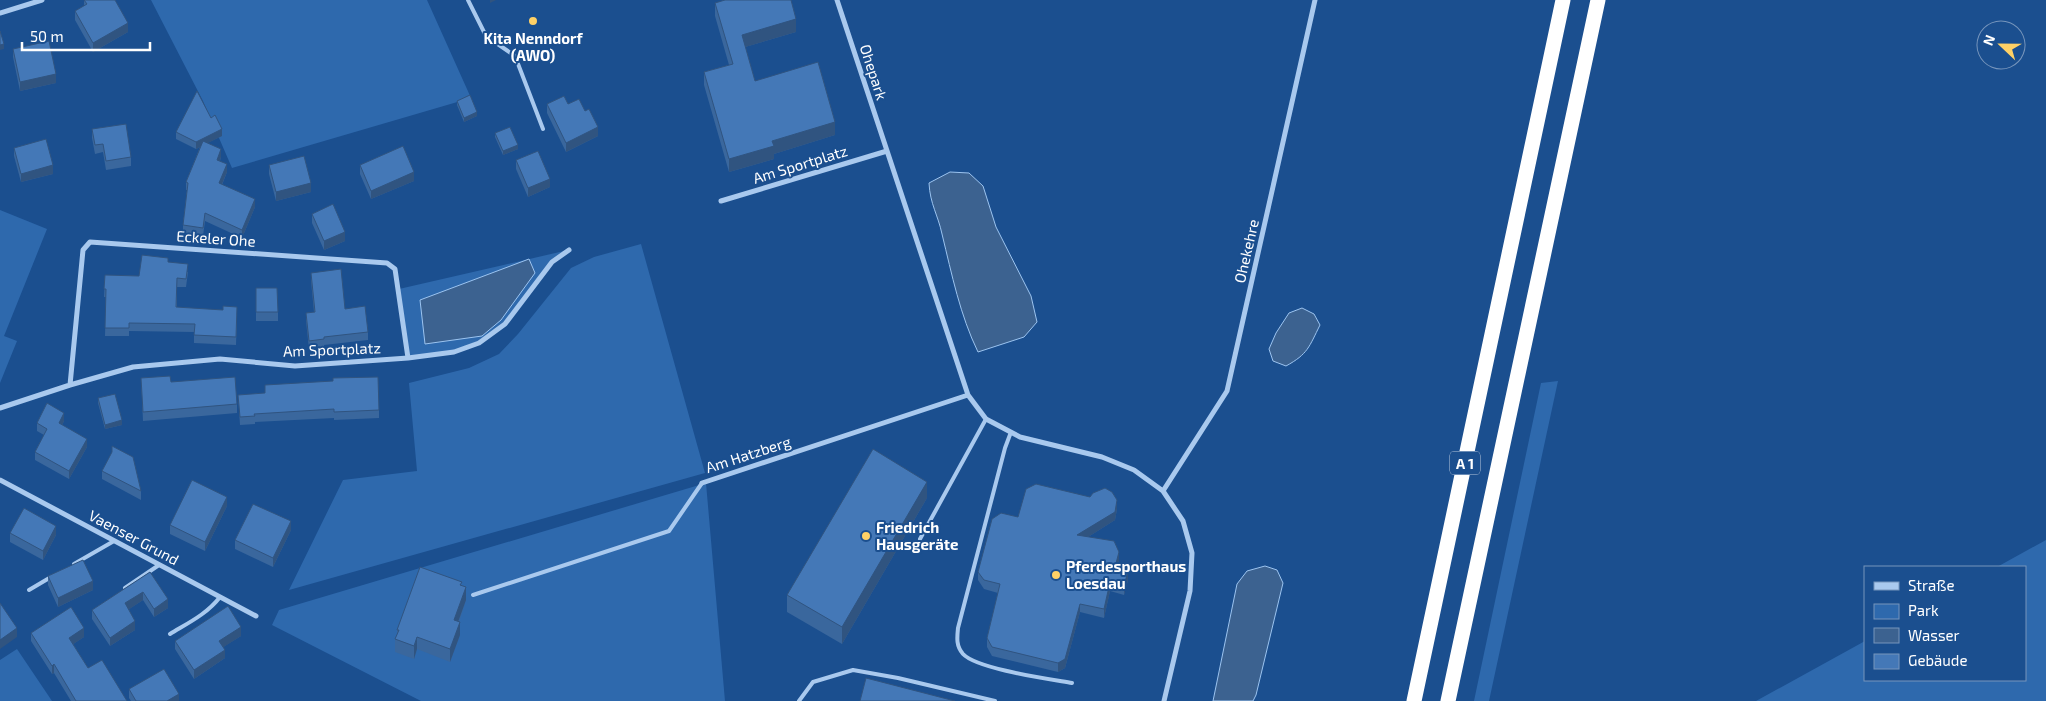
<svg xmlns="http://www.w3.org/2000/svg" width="2046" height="701" font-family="'Exo 2',sans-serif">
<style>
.green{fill:#2e69ad}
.water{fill:#3c6290;stroke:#9cc4f0}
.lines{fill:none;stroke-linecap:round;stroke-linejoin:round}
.lane{stroke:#a9c9ee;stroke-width:4}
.street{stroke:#a9c9ee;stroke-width:5}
.highway{stroke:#fff;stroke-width:15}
.wall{fill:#3a679d}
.shaded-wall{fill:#305480}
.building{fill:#4478b7;stroke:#305480}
.poi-dot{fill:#ffd166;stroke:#1b4f8f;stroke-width:2}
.labels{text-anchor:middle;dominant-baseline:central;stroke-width:4;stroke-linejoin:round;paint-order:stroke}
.shield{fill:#1b4f8f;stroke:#bbcadd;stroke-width:1}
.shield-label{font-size:14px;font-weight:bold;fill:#fff}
.poi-label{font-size:15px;font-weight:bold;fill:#fff;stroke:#1b4f8f;text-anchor:start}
.street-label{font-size:15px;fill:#fff;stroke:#1b4f8f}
</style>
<rect width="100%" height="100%" fill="#1b4f8f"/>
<!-- green -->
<path class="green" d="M151 0H427L471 98 232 168 203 101Z
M0 210 47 229 4 336 17 341 0 383Z
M641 244 705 473 289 590 343 480 417 471 409 383 469 368 499 354 518 334 571 268 594 257Z
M564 251 551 261 504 322 478 341 454 351 409 357 399 289Z
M1558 381 1489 701H1474L1541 383Z
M706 483 725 701H421L272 625 279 610Z
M2046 540V701H1756L1865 641V680H2025V567H1997Z
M17 649 52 701H0V660Z"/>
<!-- water -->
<path class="water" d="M950 172 969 173 983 186 996 227 1031 296 1037 322 1024 337 978 352C960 315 952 275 942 234 938 215 930 204 929 183Z
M529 259 535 273 501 320 482 336 425 344 420 300Z
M1302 308 1314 314 1320 325C1309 347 1308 354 1286 366L1273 361 1269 349 1276 333 1289 313Z
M1265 566 1277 570 1283 583 1256 695 1253 701H1213L1237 584 1247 571Z"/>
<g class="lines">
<!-- lane -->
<path class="lane" d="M468 0 486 36 515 56 543 129
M1011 432 1005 448 958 628C957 638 956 646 963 654 977 669 1049 679 1072 683
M920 539 986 419
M74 564 114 541
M125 588 159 565
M29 590 51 577
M473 595 669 531 702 483
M170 634C188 623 207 614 220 597
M799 701 813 682 853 670 898 678 995 701"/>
<!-- street -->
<path class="street" d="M837 0 968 395 986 419 1020 437 1102 457 1134 470 1163 491 1183 521 1192 553 1190 591 1164 701
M0 13 42 0
M721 201 887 151
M70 385 83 250 90 242 387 263 395 269 408 358
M0 408 70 385 133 367 220 359 295 366 408 358 454 352 479 343 505 324 552 262 569 250
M0 480 256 616
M702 483 968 395
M1163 491 1227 391 1315 0"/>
<!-- highway -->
<path class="highway" d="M1414 701 1563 0
M1448 701 1598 0"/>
</g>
<!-- wall -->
<path class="wall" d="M84 0H115L128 32 93 52 75 20V11L84 6Z
M715 3 796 32 745 47 755 81 835 135 774 154V159L729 172 704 85V72L729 65 715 16Z
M13 49 56 83 20 91 13 57Z
M457 101 477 116 464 122 457 105Z
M547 104H568L598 136 566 152 547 113Z
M211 118 222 136 207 143 221 157 220 161 227 172 222 185 255 207 242 238 205 221 203 236 183 233V225L187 190H186V182L200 147 196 149 176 139V132Z
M92 129 131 157V166L106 170 103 152 95 154 92 138Z
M495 133 518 149 503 155 495 137Z
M14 148 53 174 21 182 14 156Z
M516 160 550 187 528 197 516 169Z
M269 165 311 192 276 201 269 174Z
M360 165 414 181 371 199 360 174Z
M312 214 345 241 324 250 312 223Z
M168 262 188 272 186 287H177V307L237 315 236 345 194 343V332L129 331V336H105L106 297H104L105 275 139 276Z
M311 273 368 332V340L324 345V347L309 349 306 321V313L314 312 311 281Z
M256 288 278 312V321H256Z
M141 378 171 382 237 404V413L143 421Z
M265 385 379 410V418L334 420V418L255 422V424L240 425 238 395 265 393Z
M98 398 122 425 105 429 98 403Z
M64 421 62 425 87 447 69 479 35 460V452L44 435 37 431V423Z
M112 446 141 491V500L102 479V471L112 453Z
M1090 497 1117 509 1115 520 1088 537 1119 561 1117 568 1128 580 1124 595 1110 591 1104 618 1080 612 1065 668 1058 672 992 656 987 647V638L998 593 984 589 978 580V572L1018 517Z
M927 498 842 644 787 612V595Z
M227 506 205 551 170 534V525Z
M291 530 273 567 235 549V540Z
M10 533 56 535 43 560 10 542Z
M150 572 168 608 154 617 143 600 129 609 135 630 110 646 92 619V610Z
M48 576 93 590 58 607 48 585Z
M462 586 466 600 459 622 460 635 450 662 417 649 414 659 395 652V639L397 635V630Z
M31 633 84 637 73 644 88 668 127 701H71L54 673 52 674 31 641Z
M241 636 223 647 225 658 194 679 175 649V641Z
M129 689 179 701H131L129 698Z"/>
<!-- shaded-wall -->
<path class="shaded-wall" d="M490 0H496L490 3Z
M796 19V32L742 48V35Z
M128 23V32L93 52V43Z
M4 44V49L0 50V45Z
M56 74V83L20 91V82Z
M477 112V116L464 122V118Z
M835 122V135L774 154V159L729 172V159L772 141Z
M598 127V136L566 152V143Z
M222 129V136L196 149V142Z
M518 145V149L503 155V151Z
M221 149V157L217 168V160Z
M227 164V172L219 191V183Z
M53 165V174L21 182V174Z
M414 172V181L371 199V191Z
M550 179V187L528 197V188Z
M311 183V192L276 201V192Z
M255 199V207L242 238V230Z
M345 232V241L324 250V241Z
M64 413V421L59 431V423Z
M122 420V425L105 429V425Z
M87 439V447L69 479V471Z
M927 482V498L842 644V627Z
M227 497V506L205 551V542Z
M1117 500V509L1115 520 1077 544V535Z
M291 521V530L273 567V558Z
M56 526V535L43 560V551Z
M1119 552V561L1115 576V567Z
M1128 571V580L1124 595V586Z
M93 581V590L58 607V598Z
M1110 582V591L1104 618V609Z
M466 587V600L454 633V620Z
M143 592V600L125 612V603Z
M168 599V608L154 617V609Z
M1080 604V612L1065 668 1058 672V663Z
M135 621V630L110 646V638Z
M460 622V635L450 662V649Z
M241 627V636L219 650V641Z
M17 628V637L0 649V640Z
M84 628V637L69 647V638Z
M417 637V649L414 659V646Z
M225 650V658L194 679V670Z
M54 664V673L52 674V666Z
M179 694V701H167Z"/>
<!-- building -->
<path class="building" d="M84 0H115L128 23 93 43 75 11 87 4Z
M725 0H791L796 19 742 35 755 81 818 62 835 122 772 141 774 146 729 159 704 72 733 64 715 3Z
M0 31 4 44 0 45Z
M49 41 56 74 20 82 13 49Z
M197 91 211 118 215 115 222 129 196 142 176 132Z
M470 95 477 112 464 118 457 101Z
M564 96 568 104 579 99 585 111 589 109 598 127 566 143 547 104Z
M126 124 131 157 106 161 103 144 95 145 92 129Z
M510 127 518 145 503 151 495 133Z
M46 139 53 165 21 174 14 148Z
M203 141 221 149 217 160 227 164 219 183 255 199 242 230 205 213 203 228 183 225 188 183 186 182Z
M403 146 414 172 371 191 360 165Z
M538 151 550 179 528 188 516 160Z
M304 156 311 183 276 192 269 165Z
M333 204 345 232 324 241 312 214Z
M142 255 168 258V262L188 264 186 279 177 278 176 307 223 310V306L237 307 236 337 194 335 195 324 129 323V328H105L106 289H104L105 275 139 276Z
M341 269 345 309 365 306 368 332 324 337V339L309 341 306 313 315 312 311 273Z
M256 288H277L278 312H256Z
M170 376 171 382 235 377 237 404 143 412 141 378Z
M378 377 379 410 334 412V409L254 414 255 416 240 417 238 395 265 393V385L333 381V378Z
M115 394 122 420 105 425 98 398Z
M47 403 64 413 59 423 87 439 69 471 35 452 47 429 37 423Z
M112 446 133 457 141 491 102 471 112 452Z
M873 449 927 482 842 627 787 595Z
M192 480 227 497 205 542 170 525Z
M1036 484 1090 497 1093 493 1105 488 1112 492 1117 500 1115 512 1077 535 1114 541 1119 552 1115 567 1128 571 1124 586 1110 582 1104 609 1080 604 1065 659 1058 663 992 647 987 638 1000 584 984 580 978 572 992 519 1001 513 1018 517 1026 489Z
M253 504 291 521 273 558 235 540Z
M24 508 56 526 43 551 10 533Z
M83 560 93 581 58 598 48 576Z
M420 567 462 582 460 585 466 587 454 620 460 622 450 649 417 637 414 646 395 639 399 630H397Z
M150 572 168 599 154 609 143 592 125 603 135 621 110 638 92 610Z
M0 603 17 628 0 640Z
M228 606 241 627 219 641 225 650 194 670 175 641Z
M71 607 84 628 69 638 88 668 102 660 127 701H76L54 664 52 666 31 633Z
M164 669 179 694 167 701H136L129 689Z
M866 678 955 701H860Z"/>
<!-- markers -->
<g class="poi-dot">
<circle cx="533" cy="21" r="5"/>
<circle cx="866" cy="536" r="5"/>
<circle cx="1056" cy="575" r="5"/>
</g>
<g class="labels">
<!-- shield labels -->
<rect class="shield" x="1450" y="451.5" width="30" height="23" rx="4"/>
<g class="shield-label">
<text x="1465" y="463">A 1</text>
</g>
<!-- poi labels -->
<g class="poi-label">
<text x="533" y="38" text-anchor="middle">Kita Nenndorf<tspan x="533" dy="17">(AWO)</tspan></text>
<text x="876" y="527">Friedrich<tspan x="876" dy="17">Hausgeräte</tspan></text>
<text x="1066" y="566">Pferdesporthaus<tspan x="1066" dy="17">Loesdau</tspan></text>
</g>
<!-- street labels -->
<g class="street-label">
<text transform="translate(874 72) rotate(72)">Ohepark</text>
<text transform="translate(800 164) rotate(-17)">Am Sportplatz</text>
<text transform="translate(216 238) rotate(4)">Eckeler Ohe</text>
<text transform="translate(1246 251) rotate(-77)">Ohekehre</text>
<text transform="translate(332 349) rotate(-2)">Am Sportplatz</text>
<text transform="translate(748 454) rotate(-18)">Am Hatzberg</text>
<text transform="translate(134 537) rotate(28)">Vaenser Grund</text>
</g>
</g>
<!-- legend -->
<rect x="1864" y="566" width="162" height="115" fill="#1b4f8f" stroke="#7695bc"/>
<rect x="1874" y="582" width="25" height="8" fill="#a9c9ee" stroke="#7695bc"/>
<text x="1908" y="591" font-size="15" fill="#ffffff">Straße</text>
<rect x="1874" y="604" width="25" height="15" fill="#2e69ad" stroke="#7695bc"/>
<text x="1908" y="616" font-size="15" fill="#ffffff">Park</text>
<rect x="1874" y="628" width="25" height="15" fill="#3c6290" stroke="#7695bc"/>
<text x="1908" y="641" font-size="15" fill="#ffffff">Wasser</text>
<rect x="1874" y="654" width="25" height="15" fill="#4478b7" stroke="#7695bc"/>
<text x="1908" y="666" font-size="15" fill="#ffffff">Gebäude</text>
<!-- north arrow -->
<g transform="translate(2001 45) rotate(292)"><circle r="24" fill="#1b4f8f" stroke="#7695bc"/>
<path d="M0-4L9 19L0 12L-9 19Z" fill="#ffd166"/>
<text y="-8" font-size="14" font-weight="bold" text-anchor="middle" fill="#ffffff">N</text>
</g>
<!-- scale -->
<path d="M22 42v8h128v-8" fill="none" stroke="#ffffff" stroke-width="2.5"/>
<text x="30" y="42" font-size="15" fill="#ffffff" stroke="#1b4f8f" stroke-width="4" paint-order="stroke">50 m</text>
</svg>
